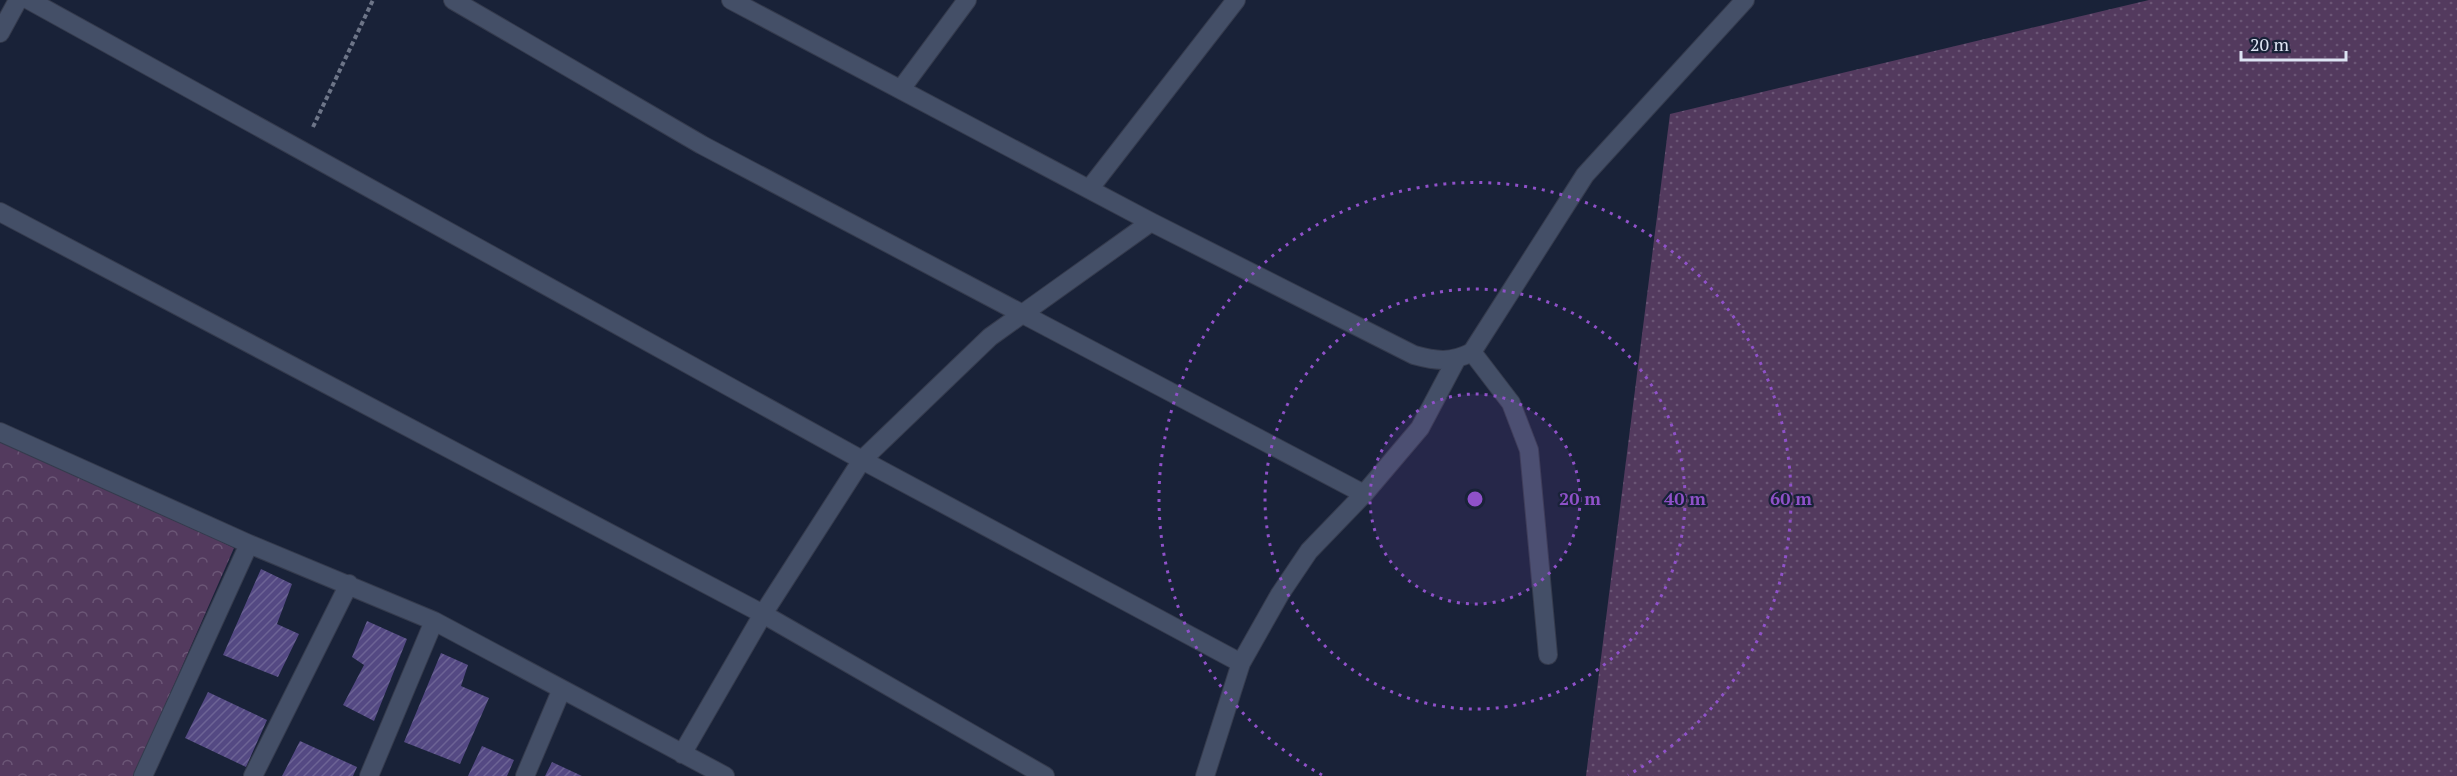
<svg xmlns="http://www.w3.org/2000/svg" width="2457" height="776" font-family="'PT Serif',serif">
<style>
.grass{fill:url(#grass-dots)}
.forest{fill:url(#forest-crowns)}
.building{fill:url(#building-hatch)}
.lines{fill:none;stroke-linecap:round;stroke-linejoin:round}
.minor-casing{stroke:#353b4d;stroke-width:20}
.path{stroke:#6d7588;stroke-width:4;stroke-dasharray:4.5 3;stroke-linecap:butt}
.minor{stroke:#444f67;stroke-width:18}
.ring{fill:none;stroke:#8f51c9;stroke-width:3;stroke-dasharray:3 6}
.centre{fill:#8f51c9;stroke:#192238;stroke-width:3}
.ring-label{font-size:18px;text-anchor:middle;font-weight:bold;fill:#8f51c9;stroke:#192238;stroke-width:4.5;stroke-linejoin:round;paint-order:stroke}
</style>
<defs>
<pattern id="grass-dots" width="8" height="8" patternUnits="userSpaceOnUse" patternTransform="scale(1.5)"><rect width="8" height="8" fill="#533a5e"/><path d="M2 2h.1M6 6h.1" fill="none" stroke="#6b5676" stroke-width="1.8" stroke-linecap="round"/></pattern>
<pattern id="forest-crowns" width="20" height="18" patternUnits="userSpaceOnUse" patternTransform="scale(1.5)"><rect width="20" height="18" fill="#533a5e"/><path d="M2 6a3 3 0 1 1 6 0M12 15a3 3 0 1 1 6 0" fill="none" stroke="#6b5676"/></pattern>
<pattern id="building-hatch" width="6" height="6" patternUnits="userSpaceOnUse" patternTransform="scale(1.5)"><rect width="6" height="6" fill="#544983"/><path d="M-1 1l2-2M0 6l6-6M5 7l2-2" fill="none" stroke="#6c6395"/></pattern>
</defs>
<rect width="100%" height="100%" fill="#192238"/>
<!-- grass -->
<path class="grass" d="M2149 0H2457V776H1586L1670 114Z"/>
<!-- forest -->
<path class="forest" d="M0 432 234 548 134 776H0Z"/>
<!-- building -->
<path class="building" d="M261 569 292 584 277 624 299 634 278 677 223 655Z
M367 621 407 639 374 721 343 705 364 665 352 657Z
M441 653 468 665 461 686 489 698 460 764 404 742Z
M208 692 267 720 246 767 185 738Z
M300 741 357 767 353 776H282Z
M482 746 514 760 507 776H468Z
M552 762 582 776H545Z"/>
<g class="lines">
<!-- minor casing -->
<g class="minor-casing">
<path id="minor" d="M29 0 862 460 1241 663
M453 0 702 145 1364 494
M731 0 1151 222 1414 355C1436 361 1451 363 1472 352L1585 175 1745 0
M0 33 18 0
M901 89 967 0
M1090 188 1236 0
M0 212 763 614 1045 776
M1472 352 1511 403 1529 450 1548 655
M0 432 249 544 434 621 725 776
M682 754 763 614 862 460 990 337 1151 222
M143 776 249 544
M253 776 349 584
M369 776 434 621
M525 776 561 691
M1205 776 1241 663 1280 594 1309 551 1364 494 1420 428 1456 360"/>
</g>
<!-- path -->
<path class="path" d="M313 127 373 0"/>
<!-- minor -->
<use href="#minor" class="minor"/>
</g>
<!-- distance rings -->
<circle cx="1475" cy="499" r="105" fill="#8f51c9" fill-opacity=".12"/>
<g class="ring">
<circle cx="1475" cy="499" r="105"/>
<circle cx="1475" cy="499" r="210"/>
<path d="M1322 775A316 316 0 1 1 1628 775"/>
</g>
<circle cx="1475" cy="499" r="9" class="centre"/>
<g class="ring-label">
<text x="1580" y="505">20 m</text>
<text x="1685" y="505">40 m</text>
<text x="1791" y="505">60 m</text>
</g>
<!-- scale -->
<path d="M2241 51v9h105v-9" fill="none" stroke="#dde4f3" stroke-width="3"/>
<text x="2250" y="51" font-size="18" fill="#dde4f3" stroke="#192238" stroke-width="4.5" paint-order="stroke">20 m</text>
</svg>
